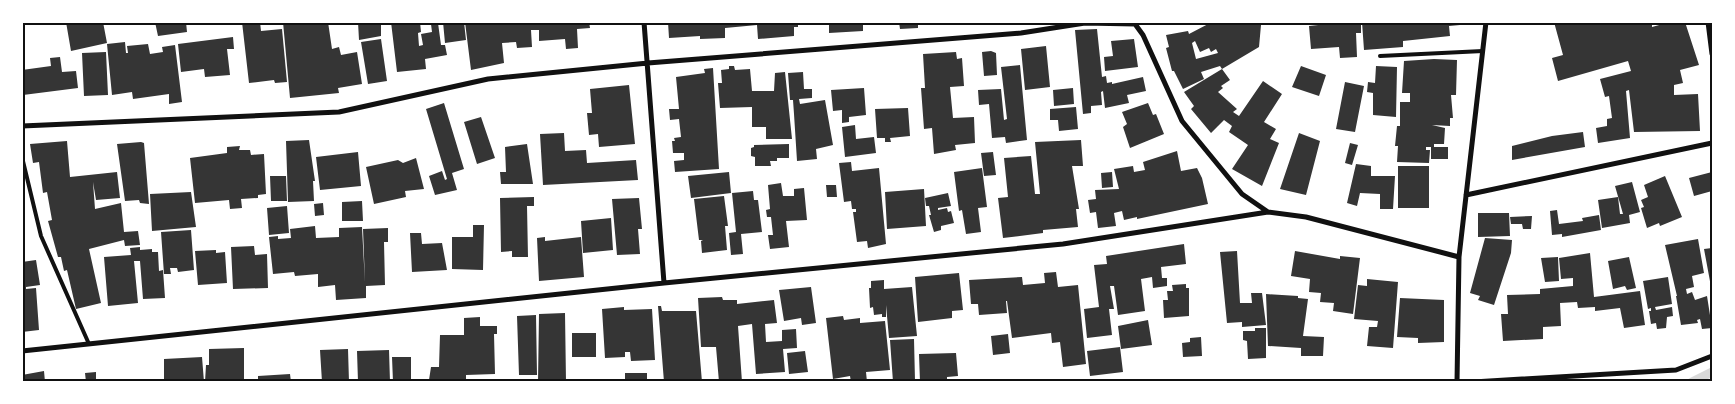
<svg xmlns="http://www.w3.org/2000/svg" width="1735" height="404" font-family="Karla,sans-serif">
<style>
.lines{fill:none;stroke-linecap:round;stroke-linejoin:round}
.stream{stroke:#d9d9d9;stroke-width:9}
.building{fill:#353535;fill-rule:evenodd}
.service{stroke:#111;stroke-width:4}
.minor{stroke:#111;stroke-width:5}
.neatline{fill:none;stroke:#111;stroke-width:2}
</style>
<rect width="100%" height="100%" fill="#fff"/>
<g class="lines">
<!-- stream -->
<path class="stream" d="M1692 382 1712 372"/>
</g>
<!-- building -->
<path class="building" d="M66 22H103L107 43 71 51Z
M155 22H186L187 32 158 36Z
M242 22H260L261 31 282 29 287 82 275 83 274 80 249 83Z
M283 22H328L332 49 339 47 341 55 357 52 362 84 338 88 339 93 290 98Z
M358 22H381V36L359 40Z
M391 22H420L421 32 418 33 419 46 423 45 421 34 432 32 431 24 438 23 441 45H445L447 55 425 59 426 69 397 72Z
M443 22H464L466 40 445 43Z
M465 22H589L590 28 577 29 578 48 566 49 565 39 539 41V30H531L532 47 517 48 516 42 502 43 504 63 471 70Z
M668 22H798V27H794V36L758 39 757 25 725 28V38L700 39V36L669 38Z
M829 22H863V31L829 33Z
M899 22H918V28L900 29Z
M1212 22 1261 25 1259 47 1222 69 1230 80 1221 86 1223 88 1218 92 1237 109 1233 112 1239 116 1263 81 1282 94 1264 122 1276 129 1270 139 1279 143 1262 186 1232 169 1248 145 1229 132 1232 126 1224 120 1211 133 1191 109 1194 106 1184 92 1222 69 1220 66 1201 72 1204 79 1183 89 1174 71H1172L1166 48 1169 47 1166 35 1188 31 1189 34ZM1195 41 1200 52 1209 48 1211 52 1216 49 1218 53 1196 59 1192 43Z
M1346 22H1361V33H1356L1357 57 1340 58 1339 47 1311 49 1309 26Z
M1362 22H1460V25L1449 26 1450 36 1403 41V47L1364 50Z
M1554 22H1658L1652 25V27L1670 22H1685L1699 65 1680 70 1683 83 1674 85V95L1698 94 1700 131 1634 132 1629 90 1626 91 1630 138 1598 143 1596 128 1607 126V119L1612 118 1609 96 1605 97 1600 79 1631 71 1628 61 1558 81 1552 58 1563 55Z
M1097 29 1102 77 1106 76 1107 83 1112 82V84L1143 77 1146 91 1127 95 1129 103 1105 108 1103 91 1101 92 1102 105 1091 106V113L1083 114 1075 30Z
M233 37 234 49H227L230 75 205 77 204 69 181 72 178 44Z
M381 39 387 81 368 84 361 42Z
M1134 39 1138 67 1105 71 1104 57 1113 56 1111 41Z
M125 42 126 53H128L127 46 148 44 150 54 163 52 162 47 175 45 182 102 169 104V94L133 99 132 92 112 95 107 44Z
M1046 46 1050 87 1025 90 1021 49Z
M991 51 996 53 997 75 984 76 982 52Z
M106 52 108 95 84 96 82 53Z
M956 52 957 59 962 58 964 86 950 87 953 118 974 117 975 143 955 145 956 150 934 154 932 128 924 129 921 88H925L923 54Z
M60 57 62 72 76 71 78 88 23 95 22 70 51 66 50 58Z
M1434 59 1457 60 1456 95H1451L1453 118H1450V126L1432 125 1445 128 1444 144H1434V147H1448V159H1431V147H1426V150H1430L1429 163 1397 162 1398 146H1395L1397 126H1400V102H1410V93H1402L1404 61Z
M1020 65 1027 140 1006 143 1005 137 992 138 989 104 979 105 978 90 1001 89 1004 120 1007 119 1001 67Z
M729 66H734L735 70 750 69 752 91H774L775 73 785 72 792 139H766V127H752V107L720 108 718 83H722L721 70 729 69Z
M1301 66 1326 75 1319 96 1292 87Z
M1376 66 1397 67 1396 117 1373 115V93L1367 92 1368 82 1375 83Z
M713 68 719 169 675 172 674 161 684 160V153H673L672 141H675L674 138 681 137 679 119 670 120 669 109H679L676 77 705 73 704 69Z
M803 72 804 89H812V98L799 99 800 104 825 100 833 145 816 149 817 159 797 161 794 114 793 100H790L788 73Z
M1345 82 1364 86 1355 132 1336 129Z
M629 85 635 144 599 147 598 134 589 135 587 113H592L590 89Z
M864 88 866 115 849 117V122L842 123V110L833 111 831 90Z
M1073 88 1074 104 1054 106 1053 90Z
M444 103 464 169 452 173 457 190 435 195 429 176 442 171 445 180 447 179 426 109Z
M1148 103 1153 115 1156 114 1164 134 1130 148 1123 127 1127 124 1122 112Z
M1076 107 1078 129 1059 131 1058 120H1050V109Z
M908 108 910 136 890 138 891 142H885V138H877L875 109Z
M481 117 495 158 477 164 464 122Z
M855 125 856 139 874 137 876 153 845 157 842 127Z
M1583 132 1585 147 1512 160V146L1552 136Z
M564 133 565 151 586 150 587 163 636 160 638 180 543 185 540 134Z
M1299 133 1320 141 1306 195 1280 189Z
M309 140 315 181H313L314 201 288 202 286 141Z
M1081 140 1083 166H1072L1079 209H1076L1078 227 1043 230V233L1003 238 998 198 1008 197 1004 158 1031 156 1035 194H1040L1035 142Z
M67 141 70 177 117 172 120 198 96 200 93 182 95 209 121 203 124 232 138 231 140 245 125 246 124 240 89 249 101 303 76 309 67 270 64 271 61 257H58L48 221 52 220 47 192 43 193 39 162 33 163 30 144Z
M141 142 144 143 149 204 140 203 139 200 125 201 117 144Z
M1350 143 1358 145 1352 165 1345 163Z
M527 144 533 184H501L500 172H506L505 147Z
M789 144V158H777V161H770L771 166H755V157L751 156V148L754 147V145Z
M240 146 239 150H250L251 155 264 154 266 194 258 195V198L241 199 242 208 230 209 229 200 195 203 190 158 227 153V147Z
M1177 151 1181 171 1197 168 1202 178 1208 204 1137 219V217L1124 220 1122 211 1114 213 1116 226 1098 228 1096 212 1090 213 1088 200 1096 199 1095 190 1119 189 1114 169 1133 166 1134 172 1145 170 1143 162Z
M358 152 361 186 320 190 316 157Z
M993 152 996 175 984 176 981 153Z
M416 158 424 189 405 191 406 197 374 204 366 167 398 160 403 163Z
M851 162 852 171 879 168 886 244 868 248 867 241 857 242 853 212H856V209H852L851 201 844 202 839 163Z
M1356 164 1371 166V176H1395L1393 209H1380V194L1360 193 1357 206 1347 203Z
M1398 166H1429V208H1398Z
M982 168 987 207 978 208 981 232 966 234 962 210 959 211 954 172Z
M729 172 731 193 691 198 688 176Z
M1112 172 1113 187 1102 188 1101 173Z
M1712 172V191L1694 196 1689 178Z
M270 176H286L287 201H271Z
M1665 176 1682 217 1660 226 1659 223 1647 228 1641 208 1644 207 1641 200 1648 197 1644 185Z
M1632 182 1640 212 1629 215 1630 223 1602 228 1598 200 1618 197 1620 214H1623L1615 186Z
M781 183 783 196H794V189L804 188 807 220 786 221 789 247 770 249 768 235H773L771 217H767L766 210 770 209 768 185Z
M826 185H836L837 197H827Z
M924 189 926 226 887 229 885 192Z
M753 191 754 200H758L762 232 741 234 743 254 731 255 729 233 736 232 732 193Z
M191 192 196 227 152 231 150 194Z
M948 193 951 206 938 208V210L947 208 948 212 951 211 954 223 941 226V230L934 232 929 215H931L929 206H926L925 198Z
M724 196 728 226H725L727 250 702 253 701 241 703 240H699L694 199Z
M534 197V206H527L528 257H512V251L501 252 500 198Z
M639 198 642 229H638L640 254 617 255 612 199Z
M362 201 363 221H342V202Z
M323 203 324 215 315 216 314 204Z
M287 206 289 233 269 235 267 208Z
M1557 210 1559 224 1583 221 1582 218 1599 215 1601 230 1562 237V234L1552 235 1550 211Z
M1478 213H1509L1510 236 1478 237Z
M1532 216 1531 229H1523L1522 224H1511L1510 217Z
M611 218 613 250 583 253 581 221Z
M473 225H484L483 270 452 269V237H473Z
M315 226 316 238 339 237V228L362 227 365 283 363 229 388 228V242H384L385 285 366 286V298L336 300 335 285 318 287V274L295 276 294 272 273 274 269 237 278 236V239L291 238 290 229Z
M191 230 194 270 178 272 177 268H170L171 274H164L161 232Z
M410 233H421L422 244 442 243 447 270 412 272Z
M545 237V241L581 237 584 277 539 281 537 238Z
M1485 238 1512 240 1511 253 1494 305 1478 300 1480 296 1470 293Z
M1698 239 1704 273 1692 276 1694 287 1686 289 1687 294 1692 292 1695 300 1707 296 1712 328 1702 329 1700 319 1697 320 1698 323 1681 325 1676 296H1677L1665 245Z
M1184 244 1186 264 1161 267 1162 278H1167V286L1153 288 1152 277 1141 279 1145 311 1118 315 1114 286H1110L1114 309H1109L1112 335 1087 338 1084 309 1099 307 1094 265 1107 264 1106 256Z
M254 246 255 255 267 254 268 288 233 289 231 247Z
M140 247V250L152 249V252H158L159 271 163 270 165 298 143 299 140 261H134L138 303 108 306 104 257 131 255 130 248Z
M1712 248V292L1704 249Z
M216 250V253L225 252 227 283 198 285 195 251Z
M1237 251 1240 303H1252L1251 293H1262L1266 325 1242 327V322L1227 323 1220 252Z
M1295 251 1340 259V256L1360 258 1353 314 1333 311 1334 303 1320 302 1321 293 1309 292 1310 279 1291 276Z
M1590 253 1594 297 1640 291 1645 325 1624 328 1620 308 1595 311V307L1578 308 1577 302 1560 303 1561 326 1543 327V339L1503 341 1501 314H1508L1507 295 1540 294V289L1573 286V278L1561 279 1559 258Z
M1558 257 1559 281 1545 282 1541 258Z
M1629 257 1636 288 1627 290 1625 286 1613 289 1608 261Z
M36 260 40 285 26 287V289L36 288 39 330 22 332V262Z
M1056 272 1058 287 1078 285 1086 364 1063 367 1060 342 1052 343 1051 333 1012 338 1007 301H1006L1007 313 979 315 978 304H971L969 280 1022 277 1023 285 1045 283 1044 273Z
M959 273 963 310 952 311V318L918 322 915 277Z
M1668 277 1672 304 1655 307 1656 310 1672 307 1673 316 1667 317 1666 328 1657 329 1656 323 1651 324 1649 311H1651V308L1648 309 1643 281Z
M1367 279 1398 282 1393 348 1367 346 1369 327H1377L1378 321 1354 319 1358 285 1367 286Z
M884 280V289L912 287 917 336 889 338 886 305V317H882V314L874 315 873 307 870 308 869 288H871V281Z
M1186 284V288H1189V316L1164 318 1163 300H1168L1167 291H1173L1172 285Z
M811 287 816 323 802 325 801 318 784 321 779 290Z
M1266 294 1298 296V298L1308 299 1303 336 1324 337 1323 356H1301V348L1268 346Z
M722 297 723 300H737V304L774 300 777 323 765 324 766 342 782 341V330L796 329 797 348 783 349 785 372 756 374 752 324 738 326 742 382H719L716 347H701L698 298Z
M1400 298 1444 300V342L1418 343V338L1397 337Z
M658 306H661L662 311H696L702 382H664Z
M624 307V310L652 309 655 360 631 361 630 352H625V357L605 358 602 309Z
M565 313 566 382H538L539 314Z
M536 315 537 375H519L517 316Z
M843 316 844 320 860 318V323L885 321 890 370 866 372 867 382H851L850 376 833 379 826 318Z
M480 317V326H497V334H494L495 374 466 375V382H431L429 380 431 367H439L440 335H464V318Z
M1148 320 1152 345 1121 349 1118 326Z
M1255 328H1266V358L1248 359 1247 341 1243 340V331H1255Z
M572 333H596V357H572Z
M1008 334 1010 353 993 355 991 336Z
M1201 337 1202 356 1183 357 1182 343 1190 342V338Z
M914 339 915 381 893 382 890 340Z
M1120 347 1123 372 1090 376 1087 351Z
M244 348V382H205L206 365H209V349Z
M348 349 349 382H322L320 350Z
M389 350 390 382H358L357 351Z
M805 351 808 372 789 374 787 353Z
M956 353 958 376 947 377V382H920L919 354Z
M202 357 204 382H164V359Z
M392 357H411V382H393Z
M44 371 45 382H22V375Z
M96 372V382H86L85 373Z
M625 373H647V382H625Z
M290 374 291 382H258V376Z"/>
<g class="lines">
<!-- service -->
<path class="service" d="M1380 56 1483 51
M22 157 41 236 89 344"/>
<!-- minor -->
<path class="minor" d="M644 22 664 283
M1708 22 1712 54
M22 126 339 112 488 79 648 63 1021 33 1085 23 1135 24 1143 35 1182 121 1242 194 1268 212
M1466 195 1712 143
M22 351 664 283 1063 244 1268 212 1306 217 1459 257
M1457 382 1459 257 1486 22
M1473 382 1676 370 1712 356"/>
</g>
<!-- border -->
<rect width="1735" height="404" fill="none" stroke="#ffffff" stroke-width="48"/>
<rect x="24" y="24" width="1687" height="356" class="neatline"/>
</svg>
